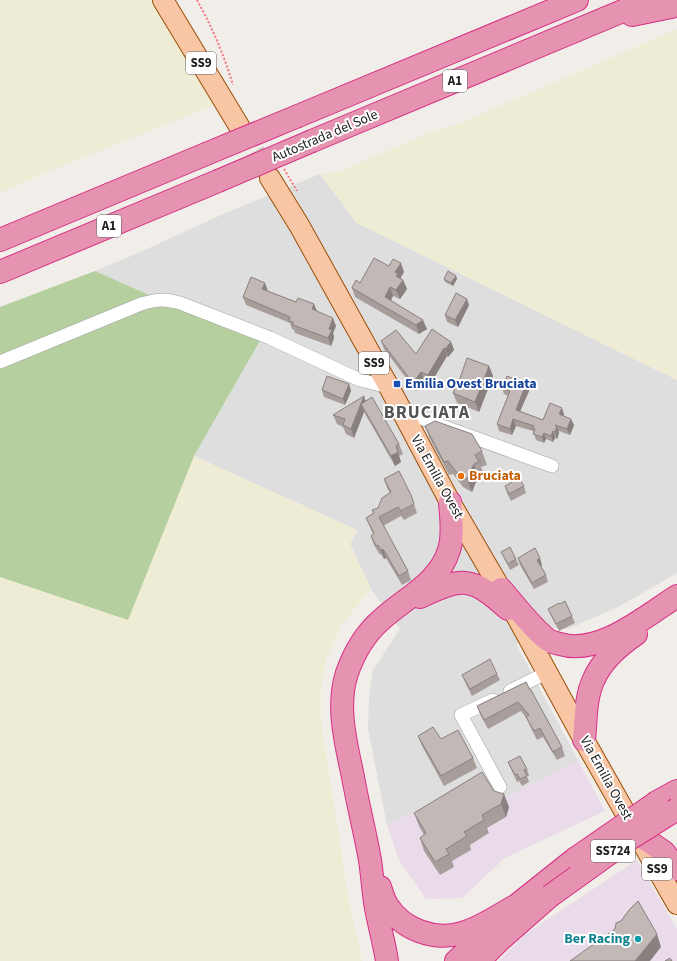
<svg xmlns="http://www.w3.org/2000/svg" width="677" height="961" font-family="'Source Sans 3',sans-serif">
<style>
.residential{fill:#dfdede}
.industrial{fill:#eadbea}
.farmland{fill:#efecd5}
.forest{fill:#b5cf9f}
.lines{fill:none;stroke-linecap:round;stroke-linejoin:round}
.primary-tunnel{stroke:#c7c4c0;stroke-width:20;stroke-dasharray:20 10;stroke-linecap:butt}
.street-casing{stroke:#a2a2a2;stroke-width:14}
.primary-casing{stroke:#9a4e05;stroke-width:22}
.highway-casing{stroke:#d72e85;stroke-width:24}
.path{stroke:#f6757e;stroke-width:2;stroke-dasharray:2 2;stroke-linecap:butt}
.street{stroke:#fff;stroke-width:13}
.primary{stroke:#f9c6a5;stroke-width:20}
.highway{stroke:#e593b1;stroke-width:22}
.highway-bridge-casing{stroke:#d72e85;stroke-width:24;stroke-linecap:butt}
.highway-bridge{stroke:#e593b1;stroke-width:22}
.wall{fill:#a79e9c}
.shaded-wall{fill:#88817f}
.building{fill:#c2b8b5;stroke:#88817f}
.transit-dot{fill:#1a4fb4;stroke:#fff;stroke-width:1.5}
.food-dot{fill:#e8710a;stroke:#fff;stroke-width:1.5}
.culture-dot{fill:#0f9aa8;stroke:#fff;stroke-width:1.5}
.labels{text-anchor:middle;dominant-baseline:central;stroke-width:4;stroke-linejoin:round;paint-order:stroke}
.shield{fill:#fff;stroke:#646464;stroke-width:1}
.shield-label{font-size:13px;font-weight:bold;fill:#212121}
.street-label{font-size:14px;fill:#212121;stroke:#fff}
.transit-label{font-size:14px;font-weight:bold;fill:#164399;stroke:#fff;text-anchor:start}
.food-label{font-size:14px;font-weight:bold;fill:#c56008;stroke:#fff;text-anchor:start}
.culture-label{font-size:14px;font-weight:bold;fill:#0d838f;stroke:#fff;text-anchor:end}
.district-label{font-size:18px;font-weight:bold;letter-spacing:1px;fill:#545454;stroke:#fff}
</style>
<rect width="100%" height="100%" fill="#f1ede8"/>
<!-- residential -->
<path class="residential" d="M320 174 357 223 677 380V573L620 606 568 629 549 628 516 644 578 760 505 798 492 775 387 825 368 729 369 698 373 670 400 629 371 589 350 544 357 530 194 456 261 339 156 298 95 271 136 254 221 215Z"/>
<!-- industrial -->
<path class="industrial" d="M578 760 605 811 505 858 462 898 426 899 399 860 387 825 492 775 505 798Z
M637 860 677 929V961H499L524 935Z"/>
<!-- farmland -->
<path class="farmland" d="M0 0H152L217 104 42 174 0 193Z
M677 29V380L357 223 320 174 339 172 429 133 459 124Z
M194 456 357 530 350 544 371 589 342 624 326 660 321 685V721L348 895 362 961H0V577L128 619Z"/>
<!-- forest -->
<path class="forest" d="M95 271 156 298 261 339 194 456 128 620 0 577V307Z"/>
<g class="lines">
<!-- primary-tunnel -->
<path class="primary-tunnel" d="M239 126 269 176"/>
<!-- street casing -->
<g class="street-casing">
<path id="street" d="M0 362 141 304C157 299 164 299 180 303L270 338 360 380 389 387
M401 411 552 466
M510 691 548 672
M493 700 461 715 500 787"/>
</g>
<!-- primary casing -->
<g class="primary-casing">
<path id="primary" d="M163 0 239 126
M270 178 299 225 389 387 450 502 518 619 584 740 677 904"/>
</g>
<!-- highway casing -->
<g class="highway-casing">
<path id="highway" d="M632 15 671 7 677 5
M298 116 577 0
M312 141 649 0
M0 240 206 154
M0 272 218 181
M501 589C514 604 532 628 548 640 551 642 556 643 560 644 599 656 646 616 677 596
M420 597C464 576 472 577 508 609
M584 740C586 721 585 697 594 679 602 660 620 645 636 634
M657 802 677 791
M638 834 664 852 677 869
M380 887C382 893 384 900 387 905 403 930 434 941 462 933 481 928 500 914 517 905
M387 961C384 941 378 922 375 902 373 888 372 874 370 860 365 832 358 805 353 777 346 743 336 707 347 673 354 653 365 634 381 620 405 598 439 583 449 550 454 535 451 517 450 502
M456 961 517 905 576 858
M479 961 500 940 550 896"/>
</g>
<!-- path -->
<path class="path" d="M197 0C212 27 224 55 233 85
M284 169 297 191"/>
<!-- street -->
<use href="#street" class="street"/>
<!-- primary -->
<use href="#primary" class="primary"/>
<!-- highway -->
<use href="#highway" class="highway"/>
<!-- highway-bridge casing -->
<g class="highway-bridge-casing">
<path id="highway-bridge" d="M206 154 298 116
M218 181 312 141
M576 858 657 802
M550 896 631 838 677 809"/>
</g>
<!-- highway-bridge -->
<use href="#highway-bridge" class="highway-bridge"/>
</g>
<!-- wall -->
<path class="wall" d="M389 266 404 272 400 278 403 280 407 289 400 299 393 296 391 300 427 329 419 334 355 297 352 288Z
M456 276 457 279 453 286 445 282 444 279Z
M268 291 296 302 314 304 317 311 336 326 333 333 334 338 331 346 295 333 294 330 292 329 290 323 246 305 243 297Z
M469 305 458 327 447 322 445 315Z
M381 341 416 354 451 342 454 350 448 357 447 356 431 383 424 380 416 391 384 349Z
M489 366 493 376 479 412 457 403 453 393 458 384Z
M349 384 351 391 345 405 324 397 322 390Z
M502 388 529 391 520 411 543 420 564 414 563 416 574 425 570 435 559 431V433L557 439 555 438 553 442 546 439 544 443 536 440 533 431 516 426 512 435 499 431 497 424 508 396 504 394Z
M366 401 399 444 403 454 399 456 401 462 395 466 364 412 354 438 346 434 343 427 337 424 333 415Z
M425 426 482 451 487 465 481 467 484 475 478 477 472 492 463 487 453 474 449 475 430 439Z
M384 479 414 504 417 513 404 520 401 516 383 526 408 571 411 580 402 585 386 558 384 559 381 554 380 555 374 545 371 536 373 534 370 527 366 518 373 514 372 510 378 508 390 493 387 488Z
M505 486H524L526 493 511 501 507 493Z
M501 552 516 559 519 565 510 570Z
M518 558 542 565 541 566 546 575 548 582 534 589 520 565Z
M548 609 572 616 575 623 559 631Z
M497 674 500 680 472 696 465 682 462 675Z
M526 682 562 747 565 756 557 760 543 737 537 740 530 726 527 719 521 711 488 729 480 714 477 706Z
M418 736 441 739 473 758 477 768 444 786 422 746Z
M508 762 527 769 529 776H527L529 782 522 786 519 781 517 782 511 769Z
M494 791 509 807 506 817 487 828 489 833 470 845 471 850 452 861 454 867 440 875 424 851 420 838 424 835 419 826 414 813Z"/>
<!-- shaded-wall -->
<path class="shaded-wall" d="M401 263 404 272 400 279V285L395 272Z
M456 276 457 279 453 286 451 283Z
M403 280 407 289 400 299 396 290Z
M265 283 268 291 262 289Z
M390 287 393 296 388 306 385 297Z
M467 299 469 305 458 327 455 320Z
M314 304 317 312 312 309Z
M333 318 336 326 333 333 334 338 331 346 328 338 329 329Z
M423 320 427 329 419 334 416 325Z
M451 342 454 350 448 357 445 349Z
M444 348 447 356 431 383 428 375Z
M489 366 493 376 479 412 475 402Z
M421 372 424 380 416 391 413 383Z
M349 384 351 391 345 405 343 399Z
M526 384 529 391 518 416 516 410Z
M364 396 367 405 361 404 364 412 354 438 351 429Z
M562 408 564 414 562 421 559 414Z
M513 419 516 426 512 435 510 429Z
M571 419 574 425 570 435 567 429Z
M557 426 559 433 557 439 555 432Z
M553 431 555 438 553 442 551 436Z
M544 433 546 439 544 443 542 437Z
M396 446 401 462 395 466 391 456Z
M474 464 478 477 472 492 467 479Z
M383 549 386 558 384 559 381 550Z
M540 558 542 565 540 566 537 560Z
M504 794 509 807 506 817 501 804Z
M657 934 661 947 650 961H635Z"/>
<!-- building -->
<path class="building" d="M374 258 389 266 393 259 401 263 395 272 398 274 396 276 403 280 396 290 390 287 385 297 423 320 416 325 352 288 356 280 360 283Z
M448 271 456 276 451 283 444 279Z
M251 277 265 283 262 289 296 302 298 298 314 304 312 309 333 318 329 329 332 330 328 338 293 325V322L289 321 290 317 243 297Z
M456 293 467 299 455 320 445 315Z
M432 329 451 342 445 349 444 348 428 375 421 372 413 383 381 341 396 330 416 354Z
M467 358 489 366 475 402 453 393 457 384H458Z
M327 376 349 384 343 399 322 390Z
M507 376 526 384 516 410 543 420 550 403 562 408 559 414 571 419 567 429 555 425 557 426 555 432 553 431 551 436 544 433 542 437 533 434 535 429H532L534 426 513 419 510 429 497 424 510 391 502 388Z
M364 396 351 429 343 425 345 419 333 415Z
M372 397 399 444 396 446 398 452 391 456 361 404Z
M435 421 472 434 482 451 475 455 479 462 474 464 467 479 458 474 448 461 444 462 425 426Z
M399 471 411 495 414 504 401 511 398 507 379 517 408 571 399 576 383 549 381 550 378 545 376 546 371 536 374 533 366 518 374 513 372 510 378 508 382 498 391 492 384 479Z
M519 478 524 486 509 494 505 486Z
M510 547 516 559 508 564 501 552Z
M535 548 540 558 537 560 546 575 532 583 518 558Z
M565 601 572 616 556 624 548 609 559 603 560 604Z
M490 659 497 674 470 689 462 675Z
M526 682 530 690H531L562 747 553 752 540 728 534 731 526 717 529 715 518 702 484 720 477 706Z
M433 727 441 739 458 730 473 758 441 776 418 736Z
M520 756 527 769 524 770 527 776 520 779 517 774 515 775 508 762Z
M482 772 494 791 504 794 501 804 482 815 484 820 464 832 467 836 446 849 449 854 435 862 420 838 426 833 414 813Z
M638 901 657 934 635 961H570L615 929 616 923 621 921 629 910Z
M670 958 672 961H665Z"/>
<!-- markers -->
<rect class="transit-dot" x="393" y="380" width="8" height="8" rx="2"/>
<circle class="food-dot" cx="461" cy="476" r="4"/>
<circle class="culture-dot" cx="638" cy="939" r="4"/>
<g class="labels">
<!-- shield labels -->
<g class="shield">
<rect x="186" y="52" width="30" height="22" rx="3"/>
<rect x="443" y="70" width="24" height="22" rx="3"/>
<rect x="97" y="215" width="24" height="22" rx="3"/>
<rect x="359" y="352" width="30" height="22" rx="3"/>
<rect x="591" y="840" width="44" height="22" rx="3"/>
<rect x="642" y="858" width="30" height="22" rx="3"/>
</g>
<g class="shield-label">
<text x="201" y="63">SS9</text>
<text x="455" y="81">A1</text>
<text x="109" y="226">A1</text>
<text x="374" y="363">SS9</text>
<text x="613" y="851">SS724</text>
<text x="657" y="869">SS9</text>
</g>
<!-- street labels -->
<g class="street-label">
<text transform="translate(325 136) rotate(-23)">Autostrada del Sole</text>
<text transform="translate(437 477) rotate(61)">Via Emilia Ovest</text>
<text transform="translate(606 778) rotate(61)">Via Emilia Ovest</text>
</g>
<!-- transit labels -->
<g class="transit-label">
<text x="405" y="384">Emilia Ovest Bruciata</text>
</g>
<!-- food labels -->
<g class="food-label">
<text x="469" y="476">Bruciata</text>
</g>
<!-- culture labels -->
<g class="culture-label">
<text x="630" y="939">Ber Racing</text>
</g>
<!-- district labels -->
<g class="district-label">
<text x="427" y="412">BRUCIATA</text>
</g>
</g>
</svg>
